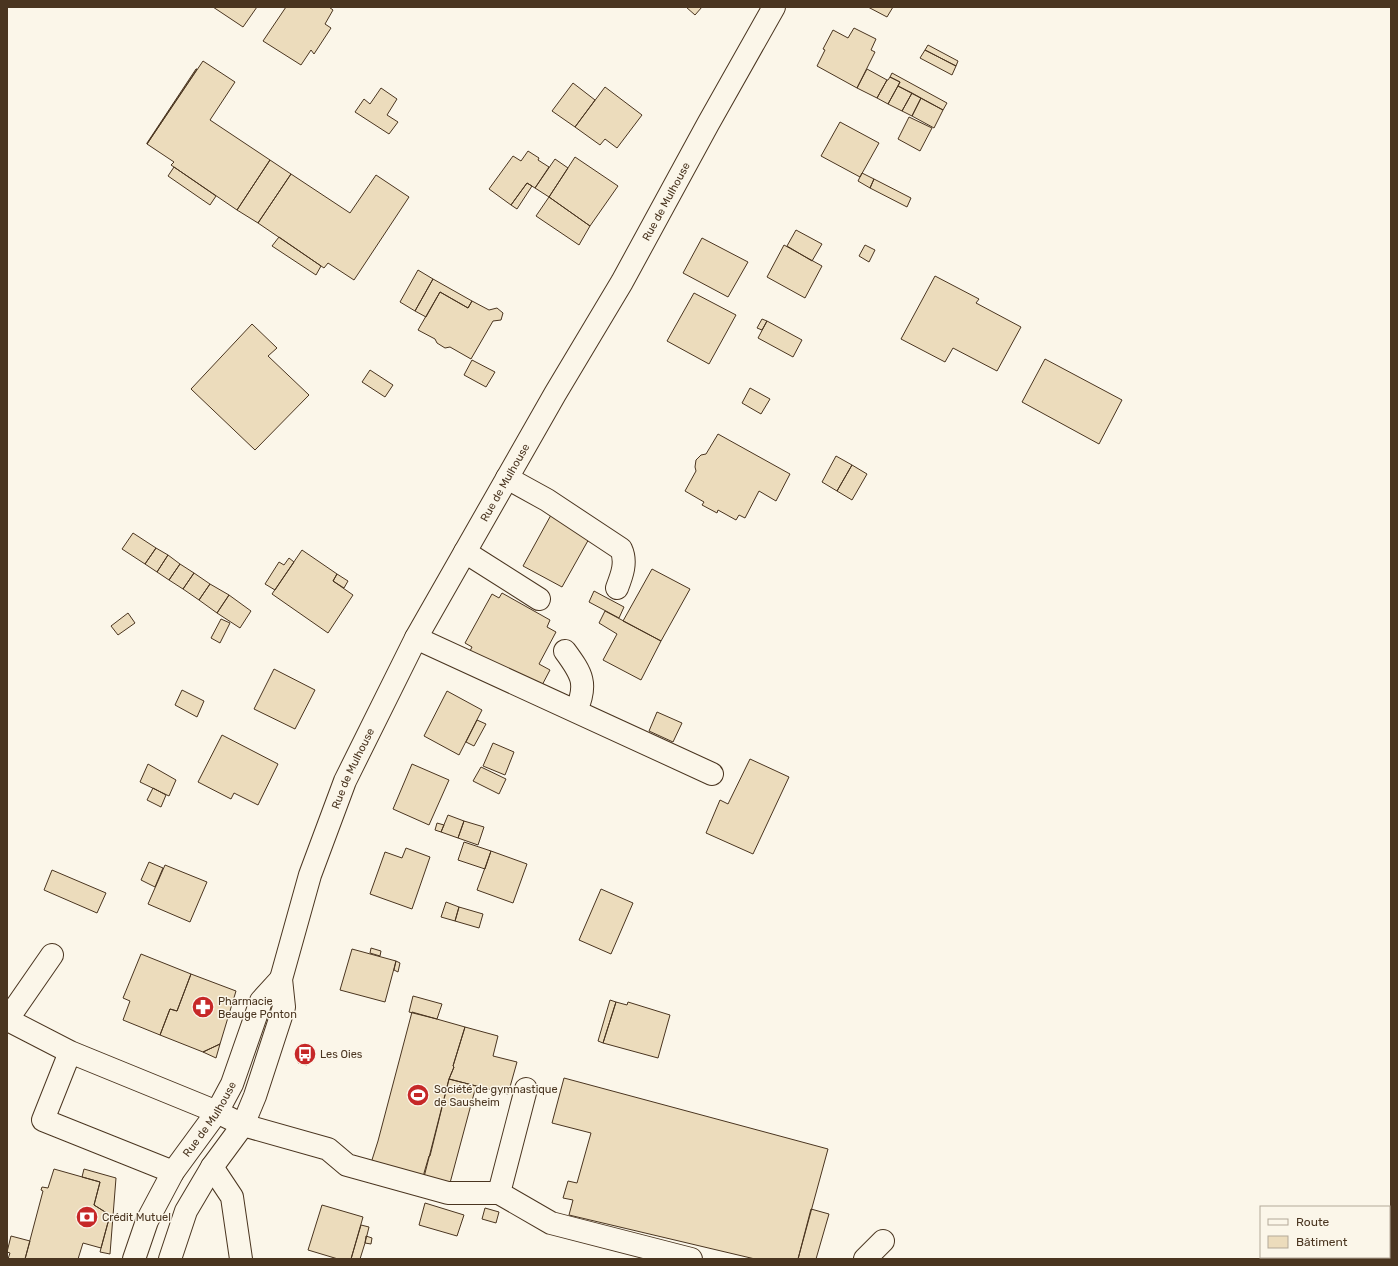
<svg xmlns="http://www.w3.org/2000/svg" width="1398" height="1266" font-family="Rubik,sans-serif">
<style>
.building{fill:#ecdcbc;stroke:#4a3520}
.lines{fill:none;stroke-linecap:round;stroke-linejoin:round}
.minor-casing{stroke:#4a3520;stroke-width:24}
.major-casing{stroke:#4a3520;stroke-width:24}
.minor{stroke:#fbf6e9;stroke-width:22}
.major{stroke:#fbf6e9;stroke-width:22}
.labels{text-anchor:middle;dominant-baseline:central;stroke-width:3;stroke-linejoin:round;paint-order:stroke}
.street-label{font-size:11px;fill:#4a3520;stroke:#fbf6e9}
.poi-label{font-size:11px;fill:#4a3520;stroke:#fbf6e9;text-anchor:start}
</style>
<rect width="100%" height="100%" fill="#fbf6e9"/>
<!-- building -->
<path class="building" d="M213 7H257L243 27Z
M286 7H329L333 10 325 24 331 28 314 54 311 50 301 65 263 41Z
M686 7H702L695 15Z
M868 7H893L887 17Z
M854 28 876 39 871 50 875 52 857 88 817 66 825 50 823 49 833 30 848 38Z
M928 45 958 61 956 66 925 50Z
M925 50 956 66 952 75 920 58Z
M203 61 235 82 210 120 270 160 237 210 171 165 174 162 147 144Z
M196 69H197L147 144V143Z
M867 69 887 80 877 98 857 88Z
M892 73 947 103 943 110 898 86 900 82 890 77Z
M890 77 900 82 888 104 877 98 887 80H888Z
M573 83 595 100 575 127 552 111Z
M898 86 912 93 902 111 888 104Z
M605 87 642 115 617 148 605 139 600 145 575 127Z
M381 88 397 99 387 115 398 122 389 134 355 112 364 99 370 104Z
M912 93 921 98 912 116 902 111Z
M921 98 943 110 934 128 912 116Z
M909 117 932 128 920 151 898 139Z
M840 122 879 143 860 177 821 156Z
M528 151 539 158 538 160 549 167 535 188 527 183 511 205 489 189 513 156 521 161Z
M575 157 618 186 590 226 549 197Z
M555 159 568 168 549 197 535 188Z
M270 160 291 174 258 223 237 210Z
M174 167 216 196 210 205 168 176Z
M862 173 874 179 870 188 858 181Z
M291 174 350 213 376 175 409 197 354 280 328 263 324 268 258 223Z
M874 179 911 198 907 207 870 188Z
M527 183 532 186 517 209 511 205Z
M549 197 590 226 579 245 536 216Z
M796 230 822 244 812 261 787 246Z
M279 237 321 266 316 275 272 246Z
M702 238 748 262 728 297 683 273Z
M784 245 822 266 805 298 767 277Z
M865 245 875 250 869 262 859 256Z
M418 270 433 279 415 311 400 302Z
M935 276 979 299 976 303 1021 327 997 371 953 348 945 362 901 339Z
M433 279 472 301 468 308 440 292 426 317 415 311Z
M440 292 468 308 472 301 489 310 497 308 503 313 501 320 493 321 471 359 450 347 445 348 437 343 435 339 418 330Z
M694 293 736 315 709 364 667 341Z
M762 319 767 321 762 330 757 328Z
M767 321 802 340 793 357 758 338Z
M252 324 277 348 268 356 309 395 255 450 191 389Z
M1045 359 1122 400 1099 444 1022 402Z
M472 360 495 372 486 387 464 375Z
M370 370 393 385 385 397 362 382Z
M750 388 770 399 761 414 742 403Z
M718 434 790 474 776 501 759 491 745 518 739 515 736 520 718 510 717 513 702 505 704 502 685 491 696 471 695 467 696 460 701 455 706 454Z
M836 456 852 465 837 491 822 482Z
M852 465 867 474 852 500 837 491Z
M551 515 590 537 562 587 523 566Z
M133 533 156 548 145 564 122 549Z
M156 548 168 555 157 572 145 564Z
M302 550 337 574 333 581 353 595 328 633 272 594Z
M168 555 180 564 169 580 157 572Z
M289 558 294 562 275 590 265 584 279 562 284 565Z
M180 564 194 573 183 589 169 580Z
M652 569 690 589 661 641 623 621Z
M194 573 210 584 199 600 183 589Z
M337 574 348 581 344 588 333 581Z
M210 584 229 595 217 613 199 600Z
M594 591 624 607 619 618 589 602Z
M502 593 550 620 547 627 556 632 539 664 550 670 540 689 470 651 472 647 465 643 492 594 499 598Z
M229 595 251 611 240 628 217 613Z
M605 611 661 641 641 680 603 660 617 634 599 623Z
M128 613 135 623 118 635 111 626Z
M221 619 230 623 220 643 211 638Z
M274 669 315 690 295 729 254 709Z
M182 690 204 701 197 717 175 705Z
M447 691 482 710 459 755 424 736Z
M657 712 682 723 673 742 649 731Z
M477 720 486 724 474 746 466 742Z
M222 735 278 764 258 805 234 793 231 799 198 782Z
M493 743 514 752 505 775 483 766Z
M750 759 789 777 753 854 706 833 720 800 728 804Z
M148 764 176 780 169 796 140 782Z
M412 764 449 780 429 825 393 809Z
M481 767 506 779 499 794 473 781Z
M153 788 166 795 161 807 147 800Z
M448 815 464 821 458 838 441 832Z
M464 821 484 827 478 845 458 838Z
M437 823 444 825 441 832 435 830Z
M464 842 491 851 485 869 458 860Z
M406 848 430 857 412 909 370 894 385 852 402 858Z
M491 851 527 864 513 903 477 890Z
M149 862 163 868 155 887 141 880Z
M165 865 207 882 190 922 148 904Z
M52 870 106 893 97 913 44 890Z
M601 889 633 903 611 954 579 940Z
M446 902 459 907 455 921 441 917Z
M459 907 483 914 479 928 455 921Z
M371 948 381 951 380 956 370 953Z
M352 949 396 961 385 1002 340 990Z
M141 954 191 974 177 1011 170 1009 160 1035 123 1020 130 1001 123 998Z
M396 961 400 963 398 972 394 970Z
M191 974 236 991 220 1044 203 1052 160 1035 170 1009 177 1011Z
M413 996 442 1004 437 1019 409 1012Z
M610 1000 616 1002 603 1043 598 1041Z
M616 1002 627 1005 628 1002 670 1015 658 1058 603 1043Z
M412 1012 465 1027 453 1066 454 1067 449 1079 424 1177 371 1163 378 1141Z
M465 1027 498 1036 493 1056 517 1062 508 1094 449 1079 454 1067 453 1066Z
M220 1044 216 1058 203 1052Z
M304 1044 312 1046 307 1065 298 1063Z
M564 1078 828 1149 798 1259H755L569 1215 573 1200 563 1198 568 1181 577 1183 591 1133 552 1123Z
M449 1079 476 1086 450 1183 424 1176V1173L429 1156H430Z
M54 1169 100 1182 94 1205 110 1215 101 1248 83 1243 78 1259H25L43 1191 41 1190 42 1187 48 1188Z
M84 1169 116 1178 110 1254 100 1252 110 1215 94 1205 100 1182 82 1177Z
M425 1203 464 1215 457 1236 419 1225Z
M322 1205 363 1217 351 1259H338L308 1250Z
M485 1208 499 1212 496 1223 482 1219Z
M811 1209 829 1214 816 1259H798Z
M361 1225 369 1227 365 1243 360 1259H351Z
M11 1236 30 1241 25 1259H8L10 1253 7 1252Z
M366 1236 372 1238 371 1244 365 1243Z"/>
<g class="lines">
<!-- minor casing -->
<g class="minor-casing">
<path id="minor" d="M507 478 547 500 621 549C627 562 622 575 617 588
M465 552 539 599
M416 638 712 774
M565 651C582 674 588 684 576 711
M7 1020 52 955
M8 1020 70 1052
M212 1167 232 1197 241 1259
M173 1172 43 1120 70 1052 217 1112 243 1125 328 1149 347 1165 448 1193H499L551 1223 691 1259
M499 1193 526 1089
M865 1259 883 1241"/>
</g>
<!-- major casing -->
<g class="major-casing">
<g id="major">
<path id="s1" d="M134 1259 147 1221 173 1172 217 1112 232 1084 261 1001 281 979"/>
<path id="s2" d="M170 1259 186 1211 212 1167 243 1125 255 1096 284 1007 281 979 310 875 345 781 416 638 555 394 622 282 708 124 774 7"/>
</g>
</g>
<!-- minor -->
<use href="#minor" class="minor"/>
<!-- major -->
<use href="#major" class="major"/>
</g>
<!-- icons -->
<defs>
<g id="pharmacy-disc" transform="scale(1.15)"><circle r="9.5" fill="#c62828" stroke="#fbf6e9"/><path d="M-2-6h4v4h4v4h-4v4h-4v-4h-4v-4h4Z" fill="#fff"/></g>
<g id="bus-disc" transform="scale(1.15)"><circle r="9.5" fill="#c62828" stroke="#fbf6e9"/><path d="M-5-6H5V4H4V6H2V4H-2V6H-4V4H-5ZM-3.5-4V0h7V-4ZM-3.5 1.2v1.5H-2V1.2ZM2 1.2v1.5H3.5V1.2Z" fill="#fff"/></g>
<g id="stadium-disc" transform="scale(1.15)"><circle r="9.5" fill="#c62828" stroke="#fbf6e9"/><path d="M0-5a6.5 5 0 1 0 0 10a6.5 5 0 1 0 0-10ZM-3.5-1.8h7v3.6h-7Z" fill="#fff"/></g>
<g id="bank-disc" transform="scale(1.15)"><circle r="9.5" fill="#c62828" stroke="#fbf6e9"/><path d="M-6-4H6V4H-6ZM0-2.3a2.3 2.3 0 1 0 0 4.6a2.3 2.3 0 1 0 0-4.6Z" fill="#fff"/></g>
</defs>
<g fill-rule="evenodd">
<use href="#pharmacy-disc" x="203" y="1007"/>
<use href="#bus-disc" x="305" y="1054"/>
<use href="#stadium-disc" x="418" y="1095"/>
<use href="#bank-disc" x="87" y="1217"/>
</g>
<g class="labels">
<!-- street labels -->
<g class="street-label">
<text stroke="none"><textPath href="#s2" startOffset="1178">Rue de Mulhouse</textPath></text>
<text stroke="none"><textPath href="#s2" startOffset="854">Rue de Mulhouse</textPath></text>
<text stroke="none"><textPath href="#s2" startOffset="530">Rue de Mulhouse</textPath></text>
<text stroke="none"><textPath href="#s1" startOffset="160">Rue de Mulhouse</textPath></text>
</g>
<!-- poi labels -->
<g class="poi-label">
<text x="218" y="1001">Pharmacie<tspan x="218" dy="13">Beauge Ponton</tspan></text>
<text x="320" y="1054">Les Oies</text>
<text x="434" y="1089">Société de gymnastique<tspan x="434" dy="13">de Sausheim</tspan></text>
<text x="102" y="1217">Crédit Mutuel</text>
</g>
</g>
<!-- border -->
<rect width="1398" height="1266" fill="none" stroke="#4a3520" stroke-width="16"/>
<!-- legend -->
<rect x="1260" y="1206" width="130" height="52" fill="#fbf6e9" stroke="#b4a999"/>
<rect x="1268" y="1219" width="20" height="6" fill="#fbf6e9" stroke="#b4a999"/>
<text x="1296" y="1226" font-size="12" fill="#4a3520">Route</text>
<rect x="1268" y="1236" width="20" height="12" fill="#ecdcbc" stroke="#b4a999"/>
<text x="1296" y="1246" font-size="12" fill="#4a3520">Bâtiment</text>
</svg>
